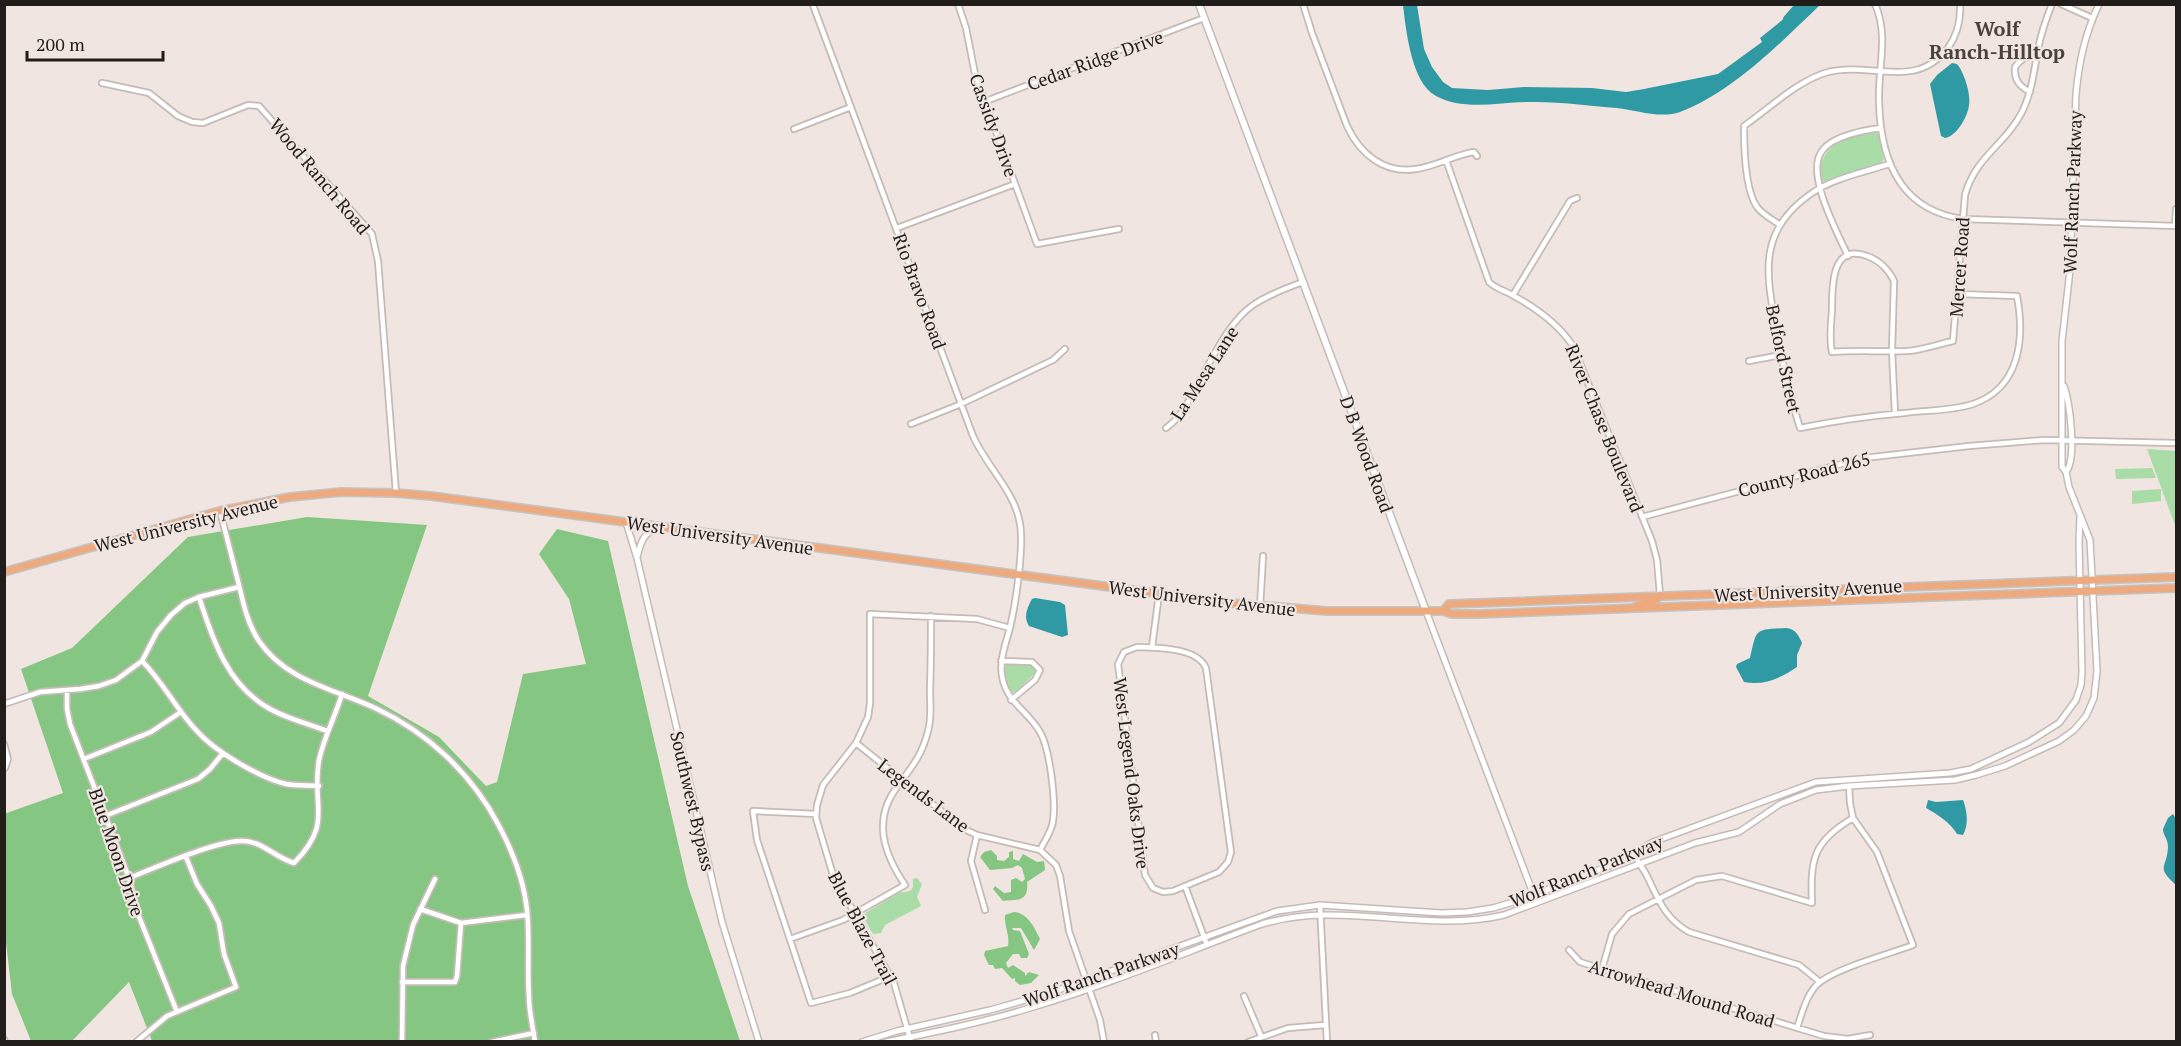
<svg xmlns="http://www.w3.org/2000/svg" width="2181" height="1046" font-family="'PT Serif',serif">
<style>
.green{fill:#aadca7}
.forest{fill:#85c782}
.water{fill:#309aa4}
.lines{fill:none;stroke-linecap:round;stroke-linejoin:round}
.river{stroke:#309aa4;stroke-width:8}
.minor-casing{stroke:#c5bbb6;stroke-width:8}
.tertiary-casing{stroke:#c5bbb6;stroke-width:8}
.secondary-casing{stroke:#c5bbb6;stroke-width:9}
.primary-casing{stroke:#c5c4c4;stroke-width:10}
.minor{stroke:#fff;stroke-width:4.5}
.tertiary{stroke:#fff;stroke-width:5}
.secondary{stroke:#fff;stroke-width:6}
.primary{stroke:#eeaa7f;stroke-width:7}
.labels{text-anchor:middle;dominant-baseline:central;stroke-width:4.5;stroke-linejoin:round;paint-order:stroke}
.street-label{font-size:18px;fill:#201d1b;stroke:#f0e5e0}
.neighbourhood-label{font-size:20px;font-weight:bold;fill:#4b423e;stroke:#f0e5e0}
</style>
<rect width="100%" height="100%" fill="#f0e5e0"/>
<!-- green -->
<path class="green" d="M1876 132 1879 135 1884 159 1881 163 1855 171 1826 182 1822 181 1820 164C1823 160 1824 156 1827 152 1838 139 1859 134 1876 132Z
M2147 449 2176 451V528Z
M2152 468 2156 478 2116 479 2115 469Z
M2161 489V501L2132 504V491Z
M1008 664H1029L1035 667 1036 672 1017 691 1012 692C1006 686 1004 676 1004 667Z
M917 878 922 884 917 897 921 906 885 925 881 933 873 934 863 917 864 914 898 893 910 891 913 887V879Z"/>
<!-- forest -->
<path class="forest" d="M307 517 427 525 368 696 439 737 486 786 497 782 523 674 586 664 569 599 539 554 557 529 608 541 688 886 740 1041H152L129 982 72 1041H31L12 994 4 925V814L63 793 21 669 72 648 188 537Z
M991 850 997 856V860L1004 861 1009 857V852L1013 851V859L1019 861 1023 854 1037 862 1044 861 1045 870 1027 882C1029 903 1017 899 1003 901L993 889 995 886 1004 893 1011 892V880L1016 878 1022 882 1025 879 1022 868 1018 865 1012 868 990 870 980 857 984 852Z
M1014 912C1027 912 1035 928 1040 939L1034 950 1021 928H1012L1013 930 1020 931 1029 954 1027 958H1021L1019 954H1013L1006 963 1008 968 1013 965 1025 973V976L1029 972 1039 975 1031 983 1020 985 1015 981V978L1012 979 1002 968 995 969 993 965H989L984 955 985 951 1008 946C1010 935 1004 926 1005 915Z"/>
<!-- water -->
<path class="water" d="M1403 5H1417L1424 49 1432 67 1443 82 1452 88 1488 90 1524 87 1592 88 1626 92 1644 89 1718 74 1762 42 1760 38 1801 5H1820C1780 43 1733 92 1680 112 1660 119 1636 110 1617 108 1590 106 1562 102 1535 102 1503 101 1465 112 1436 96 1411 83 1406 29 1403 5Z
M1952 63 1957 64C1964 72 1971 94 1969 105 1968 116 1957 136 1945 138L1941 136 1930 84 1937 75Z
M1035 598 1060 602 1065 605 1068 635 1062 637 1029 626C1023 617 1027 608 1032 599Z
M1786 628C1795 629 1798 634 1802 643L1797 655V667C1781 678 1764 686 1744 682L1736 667 1737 664 1750 658C1757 628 1754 630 1786 628Z
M1928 800 1936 802 1963 800C1967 810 1969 825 1963 835L1957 834C1951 823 1937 814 1926 808Z
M2173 814 2176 819V885C2155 866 2167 869 2168 847 2168 839 2163 835 2163 829L2168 818Z"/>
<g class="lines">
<!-- river -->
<path class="river" d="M1787 19 1800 4"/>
<!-- minor casing -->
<g class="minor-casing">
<path id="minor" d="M958 4 966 28 975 74 1037 244 1119 229
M1303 4 1312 33 1347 126C1360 154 1384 174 1416 169 1437 166 1454 155 1474 152L1477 156
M1875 4C1889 36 1878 67 1879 100 1880 159 1899 210 1963 219L2176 226
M2061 4 2092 18
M813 5 973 436C986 466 1015 491 1020 524 1024 546 1016 601 1011 623 1007 642 999 657 1002 676 1006 702 1028 711 1040 732 1050 749 1056 801 1053 821 1052 831 1045 840 1040 850
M102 83 149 93 178 116 192 122 203 123 248 105 259 106 372 234 378 261 396 493
M2030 92C2019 86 2014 80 2015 67 2022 58 2026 56 2037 56
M986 101 1204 18
M794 129 851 107
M1446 160 1489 282C1496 289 1506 291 1514 296 1536 308 1559 325 1573 346L1652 541 1657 560 1660 595
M1889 164C1865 172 1834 178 1812 193 1755 232 1767 276 1777 334 1783 366 1790 397 1800 428 1834 421 1869 416 1905 413 1927 410 1952 411 1973 404 2020 388 2025 339 2017 296L1958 294
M1780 225C1772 219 1763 215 1757 207 1745 190 1744 148 1744 126 1770 108 1797 81 1828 72 1871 61 1915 91 1948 48 1957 35 1961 20 1960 4
M2175 226 2176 209
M897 228 1015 184
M1848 256C1837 232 1805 173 1822 151 1832 136 1865 130 1881 128
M1513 295 1570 201 1577 198
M1749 361 1781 355
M1895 414 1892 351 1894 281C1889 270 1879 260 1867 256 1831 242 1832 288 1832 310 1831 324 1829 338 1832 352 1857 350 1882 352 1907 351 1923 350 1938 344 1953 341L1965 195C1975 157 2006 144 2022 112 2032 92 2034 71 2038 49 2041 34 2046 19 2052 4
M911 424 961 404 1053 360 1065 349
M1166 428C1183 416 1190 398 1200 380 1214 355 1229 322 1253 305 1268 295 1286 288 1303 282
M220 511C226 534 232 558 238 581 243 602 247 623 259 641 286 681 334 689 375 708 427 732 471 773 498 824 512 850 524 881 527 910 530 939 527 968 529 997 529 1012 533 1027 535 1042
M1642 517 1864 458 1969 446 2044 440 2176 443
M199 597C213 641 228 686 270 709 288 719 309 724 327 731
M1260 607 1263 556
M1137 647C1157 648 1197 647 1206 668L1231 852 1228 862 1219 872 1173 891 1163 892 1153 888 1145 875 1118 664 1124 652Z
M1152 647 1159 594
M142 661C163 682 176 709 196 730 214 751 260 778 286 784 296 786 308 785 319 786
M1001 661 1032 662 1040 670 1035 680 1011 700
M67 690V709L70 724 129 878 138 914 177 1012
M4 704 40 692 80 689 99 686 116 680 142 661 157 632 171 615 185 603 199 597 239 587
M856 743 964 829 977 835 1040 850 1056 865 1060 876 1069 931 1100 1020 1104 1042
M4 744 8 759 5 768
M84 759 151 732 181 712
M816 814 753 811 757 840 811 1003 850 993 891 976
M105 816 198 779 210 769 223 753
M977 835 971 861 985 910
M1634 853C1637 861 1642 867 1646 874 1658 898 1664 918 1689 932L1799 965 1820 982
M129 878C155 868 219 839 244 841 263 842 276 858 294 863 334 822 311 807 319 760 324 737 335 717 342 694
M1185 886 1207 945
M1320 905 1327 1042
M420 909 461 923 527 915
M790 939 843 920 905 885C884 854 872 820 897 787 911 768 922 756 928 731 932 718 930 703 930 690 931 665 931 640 931 616
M1569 950 1580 962 1824 1036 1848 1039 1870 1035
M1602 969 1612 934 1629 914 1696 880 1722 876 1812 903C1810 858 1814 841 1853 818
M402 982H455L457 976 461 923
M1244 996 1261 1036
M1797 1028C1802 1013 1807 992 1820 982 1840 967 1889 954 1913 945L1877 852 1853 818 1850 803 1849 786
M1155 1035 1156 1042
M4 1039 5 1042
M136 1042 167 1016 236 987 224 954 219 923 211 906 197 884 186 857
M402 1042 403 966 413 925 435 879
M492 1042 534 1033
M911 1042 894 983 833 875 816 818 817 805 823 785 856 743 868 717 870 703V614L977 619 1010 628
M1248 1042 1288 1028 1325 1025"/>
</g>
<!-- tertiary casing -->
<g class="tertiary-casing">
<path id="tertiary" d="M2064 386C2070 403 2077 459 2066 472
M626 522 637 558 722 922 759 1042
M637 557C641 542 643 533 658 528
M1426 611 1534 896
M862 1042 897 1031 990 1010 1050 993 1277 911 1320 905 1441 913 1467 912 1493 908 1520 900 1614 864 1653 842 1816 782 1950 773 1971 769 2029 742 2059 723 2076 700 2081 685 2082 672 2079 542 2080 517
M886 1042C935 1032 985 1022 1033 1007 1111 984 1186 952 1262 924 1342 900 1424 934 1504 915L1695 843 1739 832 1780 804 1816 790 1849 786 1955 780 1976 775 2005 766 2059 741 2074 730 2086 716 2094 698 2097 671 2090 540 2069 487 2066 472 2062 467V341L2070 270 2076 94C2079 61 2085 34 2099 4"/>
</g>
<!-- secondary casing -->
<g class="secondary-casing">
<path id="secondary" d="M1199 4 1426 611"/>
</g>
<!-- primary casing -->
<g class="primary-casing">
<path id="primary" d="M4 572 220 511 290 497 341 492 396 493 431 496 1230 603 1327 611H1443L1452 614H1478L2176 588
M1636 606 1656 600 1660 595
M1443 611 1449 604 2176 577"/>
</g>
<!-- minor -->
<use href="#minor" class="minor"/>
<!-- tertiary -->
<use href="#tertiary" class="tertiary"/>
<!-- secondary -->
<use href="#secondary" class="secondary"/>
<!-- primary -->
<use href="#primary" class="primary"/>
</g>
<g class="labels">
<!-- street labels -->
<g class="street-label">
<text transform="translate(1095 60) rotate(-20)">Cedar Ridge Drive</text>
<text transform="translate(994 125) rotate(70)">Cassidy Drive</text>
<text transform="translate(320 176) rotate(50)">Wood Ranch Road</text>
<text transform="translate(2072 192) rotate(-88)">Wolf Ranch Parkway</text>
<text transform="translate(1959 267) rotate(-86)">Mercer Road</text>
<text transform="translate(920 291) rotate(70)">Rio Bravo Road</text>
<text transform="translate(1784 359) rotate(78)">Belford Street</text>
<text transform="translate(1204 373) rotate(-57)">La Mesa Lane</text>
<text transform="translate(1605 428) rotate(68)">River Chase Boulevard</text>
<text transform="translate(1367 454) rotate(70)">D B Wood Road</text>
<text transform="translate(1804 474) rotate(-14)">County Road 265</text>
<text transform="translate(186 523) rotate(-14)">West University Avenue</text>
<text transform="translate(720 535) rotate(8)">West University Avenue</text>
<text transform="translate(1808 590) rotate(-3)">West University Avenue</text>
<text transform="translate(1202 598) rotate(7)">West University Avenue</text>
<text transform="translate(1132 773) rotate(83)">West Legend Oaks Drive</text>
<text transform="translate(924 795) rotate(37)">Legends Lane</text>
<text transform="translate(693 801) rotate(77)">Southwest Bypass</text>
<text transform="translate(117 852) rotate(71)">Blue Moon Drive</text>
<text transform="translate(1586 871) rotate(-22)">Wolf Ranch Parkway</text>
<text transform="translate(863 928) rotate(62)">Blue Blaze Trail</text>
<text transform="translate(1101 974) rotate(-19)">Wolf Ranch Parkway</text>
<text transform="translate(1682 993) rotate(17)">Arrowhead Mound Road</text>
</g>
<!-- neighbourhood labels -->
<g class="neighbourhood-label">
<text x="1997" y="28">Wolf<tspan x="1997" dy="23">Ranch-Hilltop</tspan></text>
</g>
</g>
<!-- border -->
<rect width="2181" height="1046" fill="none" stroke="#201d1b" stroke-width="12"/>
<!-- scale -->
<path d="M27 51v9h136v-9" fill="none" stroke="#201d1b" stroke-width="3"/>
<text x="36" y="51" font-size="18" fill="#201d1b" stroke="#f0e5e0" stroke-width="4.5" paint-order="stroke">200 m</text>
</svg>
